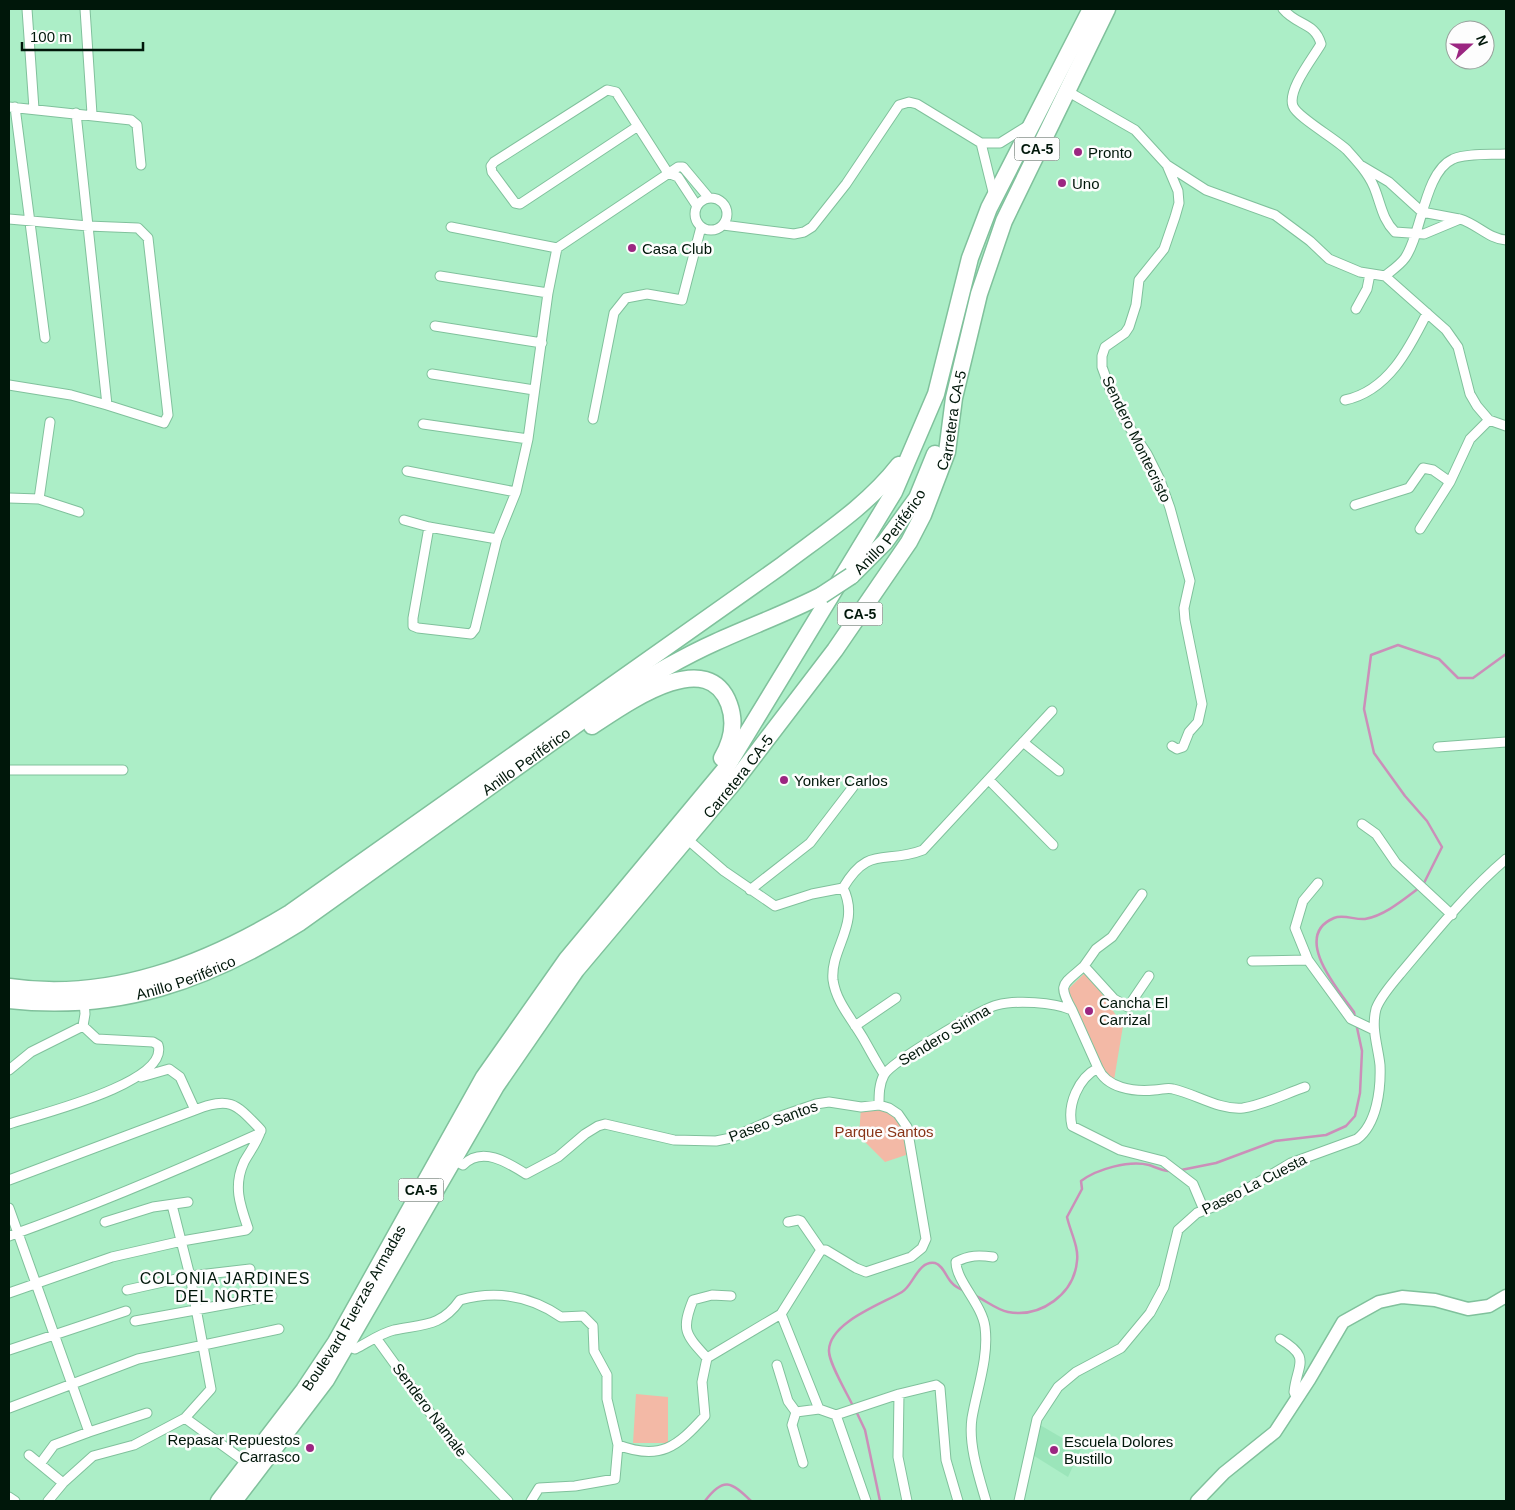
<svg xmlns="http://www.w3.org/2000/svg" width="1515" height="1510" font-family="Helvetica,sans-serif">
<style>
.built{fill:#9be5ba}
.green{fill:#f3b9a6}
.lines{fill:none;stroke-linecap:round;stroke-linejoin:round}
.stream{stroke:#cb8fb9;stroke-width:2.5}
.street-casing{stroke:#80c19c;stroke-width:11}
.secondary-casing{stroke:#80c19c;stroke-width:15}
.highway-casing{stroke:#80c19c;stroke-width:19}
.street{stroke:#fff;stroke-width:9}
.secondary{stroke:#fff;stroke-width:12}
.highway{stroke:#fff;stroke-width:16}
.highway-bridge-casing{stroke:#80c19c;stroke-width:19;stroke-linecap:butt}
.highway-bridge{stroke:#fff;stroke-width:16}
.poi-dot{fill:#9b2681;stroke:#fdfdfd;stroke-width:2}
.labels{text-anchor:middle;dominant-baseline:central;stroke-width:5;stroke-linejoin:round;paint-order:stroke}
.shield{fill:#fdfdfd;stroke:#4c5c53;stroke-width:1}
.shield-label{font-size:14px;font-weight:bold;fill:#00170a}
.poi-label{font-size:15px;fill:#00170a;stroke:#fdfdfd;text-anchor:start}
.street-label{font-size:15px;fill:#00170a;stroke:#fdfdfd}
.park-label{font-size:15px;fill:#883417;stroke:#fdfdfd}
.neighbourhood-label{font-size:16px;letter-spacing:1px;fill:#00170a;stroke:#fdfdfd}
</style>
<rect width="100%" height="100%" fill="#aceec7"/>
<!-- built -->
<path class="built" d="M1040 1425 1081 1449 1068 1477 1028 1452Z"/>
<!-- green -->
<path class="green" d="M1087 971 1123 1026 1114 1080 1100 1067 1062 995Z
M868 1105 898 1114 912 1153 885 1162 859 1136 861 1107Z
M636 1394 668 1397V1443H633Z"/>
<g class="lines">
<!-- stream -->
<path class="stream" d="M1423 885 1442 847 1427 821 1405 796 1374 753 1364 709 1371 655 1398 645 1439 659 1458 678H1473L1506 654
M1355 1018 1354 1012C1339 991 1291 936 1334 918 1343 914 1355 920 1365 919 1384 916 1403 900 1419 888
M1181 1170 1216 1163 1275 1141 1326 1135 1346 1126 1355 1116 1360 1093 1362 1051 1356 1023
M974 1295C985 1300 997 1310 1008 1312 1041 1318 1074 1294 1077 1261 1079 1247 1070 1231 1067 1217L1082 1189 1081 1181C1097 1169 1129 1160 1149 1165 1155 1167 1161 1170 1168 1171
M853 1406C847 1393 828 1362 829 1350 830 1322 882 1304 902 1292 913 1286 918 1260 935 1263 943 1265 946 1277 952 1283 955 1287 960 1289 965 1291
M856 1411 865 1430 880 1501
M705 1501C723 1477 731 1481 751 1501"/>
<!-- street casing -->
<g class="street-casing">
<path id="street" d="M27 9 34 109
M85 9 92 114
M1283 9C1297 26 1315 22 1321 44 1313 58 1287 90 1293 106 1297 117 1336 139 1347 150 1357 161 1368 173 1374 187 1381 204 1382 219 1395 232L1424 234 1460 219C1477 224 1489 239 1506 240
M1067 91 1135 130 1167 165 1206 190 1275 215 1310 241 1329 259 1360 272 1385 276 1446 330 1458 347 1470 394 1477 406 1489 420 1506 426
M9 107 131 120 137 125 141 165
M15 107 45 338
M638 126 520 204 515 203 492 172 491 166 494 162 607 90 616 92 668 173 678 177 697 206
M981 143 994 196
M1167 165 1178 191 1179 203 1175 217 1164 249 1139 280 1136 305 1129 327 1125 333 1105 347 1102 356V367L1110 389 1126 422 1147 454 1160 480 1170 508 1190 581 1184 608 1185 620 1202 704 1198 722 1189 732 1183 747 1177 749 1172 746
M1362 166 1389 182 1422 212 1459 219
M695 214a16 16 0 1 1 32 0a16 16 0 1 1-32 0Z
M9 219 88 226 138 228 148 238 168 415 164 423 107 405
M723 225 794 234 804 232 812 227 846 184 899 105 909 102 917 104 981 143H1000L1029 125
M451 227 557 248
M440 276 548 293
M1385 276C1391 271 1400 265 1405 258 1422 234 1424 172 1453 159 1468 153 1490 155 1506 154
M1356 309 1367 289 1370 274
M435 326 542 343
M432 374 534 390
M9 385 71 395 107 405 76 113
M1345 400C1388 391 1409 349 1427 313
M593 419 614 313 626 298 647 294 682 300 701 227
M423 424 528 439
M407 471 516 492
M9 498 39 499 79 512
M39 499 50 422
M1355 505 1409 488 1423 468 1433 470 1450 482
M404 520 429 527 497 539
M429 527 413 618V626L418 628 471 634 475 629 497 539 516 492 528 439 548 293 557 248 678 167H683L709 198
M1420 529 1450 482 1470 439 1489 420
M1023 742 1059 771
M1438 747 1506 742
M9 770H123
M989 780 1053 845
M1362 824 1376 834 1396 863 1452 915
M687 839 724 871 775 906 812 894 843 888
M1318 883 1303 901 1295 928 1308 960 1351 1019 1374 1030
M843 888C869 844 885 865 923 850L1052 711
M843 888C861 924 830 948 833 980 836 1002 852 1019 863 1038 870 1050 876 1062 884 1074
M750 890 810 843 853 787
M1252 961 1308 960
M1084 966 1096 949 1112 937 1142 894
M1072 1010C1057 983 1063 985 1084 966L1114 999 1128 1007 1149 976
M855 1026 896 998
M1098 1068C1106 1088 1134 1092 1154 1090 1161 1090 1167 1087 1173 1089 1196 1094 1218 1110 1243 1108 1263 1105 1285 1094 1305 1087
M9 1070 31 1052 83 1026 85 1014 84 1001
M141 1077 169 1069 180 1077 195 1110C231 1096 236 1104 261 1130
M879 1105C879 1095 879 1084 884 1075 891 1062 981 1009 997 1005 1016 1000 1053 1002 1072 1010L1098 1068C1078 1078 1067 1105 1072 1126L1120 1150 1163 1161 1193 1184 1204 1210
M9 1124C36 1115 170 1083 158 1045L153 1042 97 1039 83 1026
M453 1160 463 1165C482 1146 507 1162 526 1174L558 1157 585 1134 598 1126 605 1124 674 1140 716 1141 731 1138 781 1116 816 1104 829 1102 861 1107 879 1105 889 1108 898 1114 907 1127 926 1239 922 1248 911 1257 866 1272 856 1268 826 1250H821L781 1314 707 1358 702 1382 705 1416C677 1447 660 1461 618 1445
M9 1180 195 1110
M9 1208 89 1432 147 1413
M105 1222 153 1207 188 1202
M788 1222 798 1220 801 1221 821 1250
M9 1236C93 1206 176 1171 258 1134L261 1131
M127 1290 190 1276 250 1269
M9 1293 112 1257 182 1241 246 1230 248 1228C240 1205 233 1186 244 1162 250 1151 257 1143 261 1130
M781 1314 819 1409 836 1415 899 1394 936 1385 940 1388 946 1460 958 1501
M135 1321 272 1296
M376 1338 452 1443 508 1501
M1280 1339C1312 1358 1297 1364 1294 1392L1297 1399
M346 1346 355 1349C367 1343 381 1333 394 1330 423 1324 441 1327 460 1300 496 1290 531 1296 561 1317L583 1316 593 1326 594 1351 607 1375V1399L618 1445 615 1479 575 1486 539 1488 531 1501
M9 1350 126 1311
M707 1358C685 1334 681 1330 693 1300L712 1295 731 1296
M777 1365 788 1401 796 1412 819 1409
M899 1394 898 1457 907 1501
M9 1408 138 1359 279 1329
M796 1412 792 1425 803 1463
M836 1415 866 1501
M185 1418 247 1463
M29 1455 63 1483
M40 1464 54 1445 89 1432
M9 1497 15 1501
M48 1501 63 1483 93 1456 134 1445 185 1418 211 1389 190 1276 172 1205
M986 1501C979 1477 968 1444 972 1418 977 1389 989 1357 985 1327 982 1304 956 1281 956 1262 969 1255 979 1255 993 1257
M1019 1501 1037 1419 1058 1387 1076 1372 1121 1348 1150 1313 1164 1287 1178 1230 1197 1213 1223 1203 1291 1163 1357 1139C1377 1124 1381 1089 1380 1065 1378 1046 1371 1029 1376 1009 1380 997 1392 984 1400 974 1433 935 1467 892 1506 859"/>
</g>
<!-- secondary casing -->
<g class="secondary-casing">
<path id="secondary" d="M1197 1501 1224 1473 1275 1432 1309 1380 1343 1322 1379 1302 1402 1297 1435 1300 1468 1309 1489 1306 1506 1296"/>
</g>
<!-- highway casing -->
<g class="highway-casing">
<g id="highway">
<path id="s1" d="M851 576 885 542 917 498 935 454"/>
<path d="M592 726C623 706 707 644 729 704 736 723 732 741 722 758"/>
<path d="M9 987C110 1002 206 964 290 913L781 566C823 534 867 506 899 465"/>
<path id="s2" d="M9 1000C118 1012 207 981 299 923L608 702C643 681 678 659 716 642 751 626 787 613 822 595"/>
<path id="s3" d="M219 1501 304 1390 336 1342 484 1077 567 959 726 768 894 492 936 394 970 258 989 208 1091 9"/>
<path id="s4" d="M234 1501 326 1380 496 1086 576 970 735 781 835 650 909 542 923 515 947 452 954 398 979 294 1004 221 1107 9"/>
</g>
</g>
<!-- street -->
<use href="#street" class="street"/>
<!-- secondary -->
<use href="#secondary" class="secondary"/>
<!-- highway -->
<use href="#highway" class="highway"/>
<!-- highway-bridge casing -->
<g class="highway-bridge-casing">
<path id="highway-bridge" d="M822 595 851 576"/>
</g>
<!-- highway-bridge -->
<use href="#highway-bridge" class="highway-bridge"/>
</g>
<!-- markers -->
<g class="poi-dot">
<circle cx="1078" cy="152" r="5"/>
<circle cx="1062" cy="183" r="5"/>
<circle cx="632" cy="248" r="5"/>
<circle cx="784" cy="780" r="5"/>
<circle cx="1089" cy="1011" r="5"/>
<circle cx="310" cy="1448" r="5"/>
<circle cx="1054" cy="1450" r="5"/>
</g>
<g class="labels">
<!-- shield labels -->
<g class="shield">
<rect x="1014.5" y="137.5" width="45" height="23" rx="4"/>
<rect x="837.5" y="602.5" width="45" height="23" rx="4"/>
<rect x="398.5" y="1178.5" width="45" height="23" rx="4"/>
</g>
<g class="shield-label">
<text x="1037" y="149">CA-5</text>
<text x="860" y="614">CA-5</text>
<text x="421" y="1190">CA-5</text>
</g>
<!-- poi labels -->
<g class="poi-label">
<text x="1088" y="152">Pronto</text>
<text x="1072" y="183">Uno</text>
<text x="642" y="248">Casa Club</text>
<text x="794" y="780">Yonker Carlos</text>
<text x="1099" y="1002">Cancha El<tspan x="1099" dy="17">Carrizal</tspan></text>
<text x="300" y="1439" text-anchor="end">Repasar Repuestos<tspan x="300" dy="17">Carrasco</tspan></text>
<text x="1064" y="1441">Escuela Dolores<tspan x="1064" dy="17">Bustillo</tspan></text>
</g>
<!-- street labels -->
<g class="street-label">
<text stroke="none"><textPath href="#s4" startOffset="1305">Carretera CA-5</textPath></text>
<text transform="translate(1137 439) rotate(64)">Sendero Montecristo</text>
<text stroke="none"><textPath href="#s1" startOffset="59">Anillo Periférico</textPath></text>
<text stroke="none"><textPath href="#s2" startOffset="585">Anillo Periférico</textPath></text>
<text stroke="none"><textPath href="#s4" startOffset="885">Carretera CA-5</textPath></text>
<text stroke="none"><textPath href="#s2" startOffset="180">Anillo Periférico</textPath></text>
<text transform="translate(944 1035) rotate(-31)">Sendero Sirima</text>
<text transform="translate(773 1121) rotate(-20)">Paseo Santos</text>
<text transform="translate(1254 1184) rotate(-27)">Paseo La Cuesta</text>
<text stroke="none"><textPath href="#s3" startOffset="236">Boulevard Fuerzas Armadas</textPath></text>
<text transform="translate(430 1410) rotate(53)">Sendero Namale</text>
</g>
<!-- park labels -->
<g class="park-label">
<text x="884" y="1131">Parque Santos</text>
</g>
<!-- neighbourhood labels -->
<g class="neighbourhood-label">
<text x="225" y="1278">COLONIA JARDINES<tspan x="225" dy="18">DEL NORTE</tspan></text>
</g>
</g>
<!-- border -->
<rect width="1515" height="1510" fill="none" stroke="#00170a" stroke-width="20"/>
<!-- north arrow -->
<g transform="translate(1470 45) rotate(69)"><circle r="24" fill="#fdfdfd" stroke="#98a19c"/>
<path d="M0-4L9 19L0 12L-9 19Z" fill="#9b2681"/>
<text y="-8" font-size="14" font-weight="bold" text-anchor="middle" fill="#00170a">N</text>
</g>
<!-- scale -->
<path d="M22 42v8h121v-8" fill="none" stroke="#00170a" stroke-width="2.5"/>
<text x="30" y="42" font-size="15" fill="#00170a" stroke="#fdfdfd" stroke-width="4" paint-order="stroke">100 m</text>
</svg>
